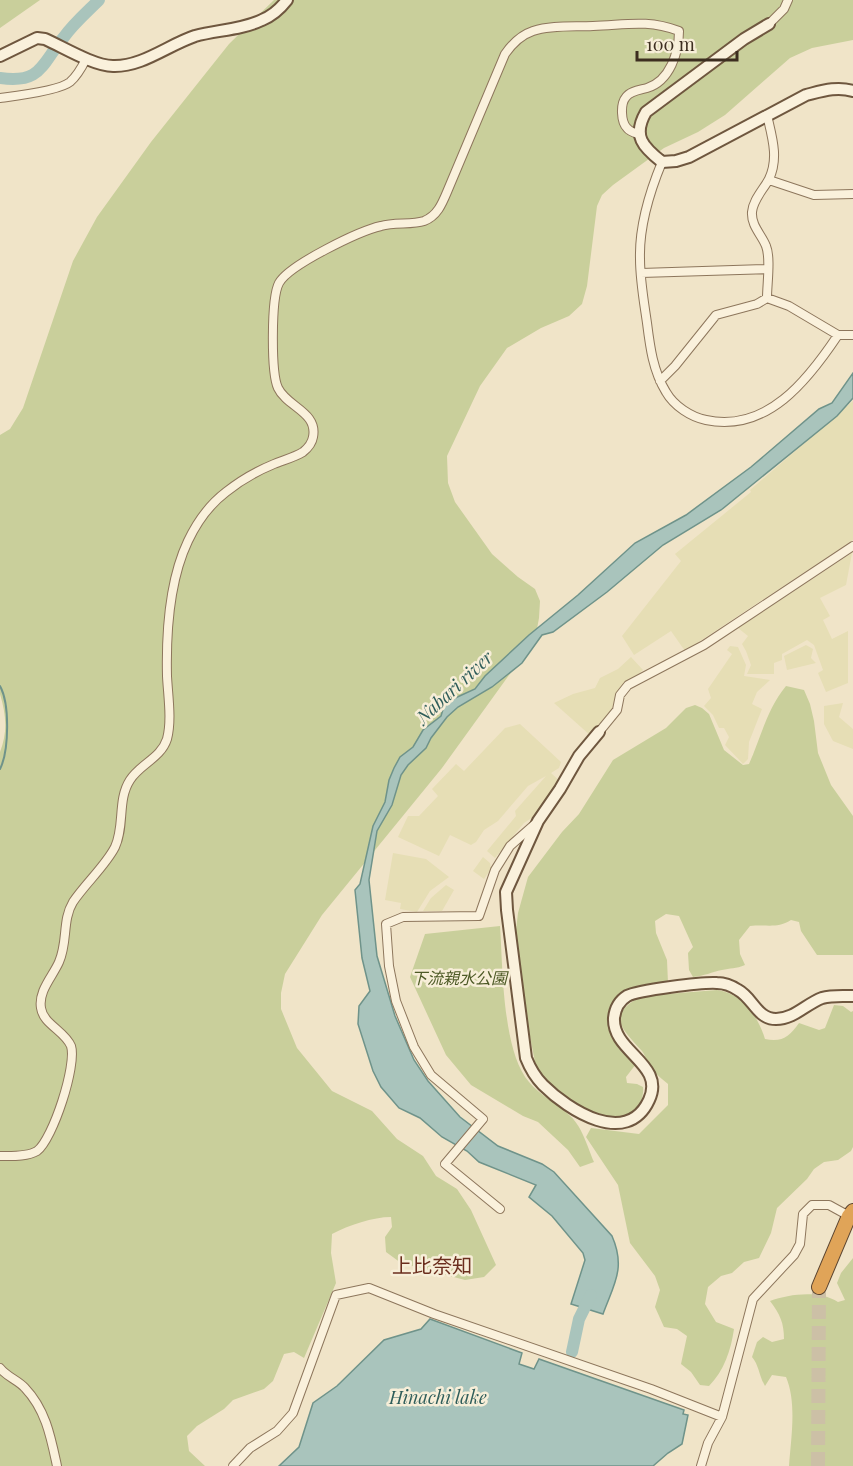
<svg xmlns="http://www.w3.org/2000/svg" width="853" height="1466" font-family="'Playfair Display','Noto Sans JP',serif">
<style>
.farmland{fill:#e6deb5}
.green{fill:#c9cf9b}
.water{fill:#a9c4bc;stroke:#6f938a;stroke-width:1.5}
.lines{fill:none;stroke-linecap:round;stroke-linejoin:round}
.stream{stroke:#6f938a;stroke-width:2}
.river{stroke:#a9c4bc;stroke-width:12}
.highway-tunnel{stroke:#ccc0a6;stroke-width:14;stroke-dasharray:14 7;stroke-linecap:butt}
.street-casing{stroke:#8d765c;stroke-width:10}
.secondary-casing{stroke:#6f573f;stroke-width:14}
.highway-casing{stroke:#5b4430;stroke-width:16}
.street{stroke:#faf1dc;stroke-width:8}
.secondary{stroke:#faf1dc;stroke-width:10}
.highway{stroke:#e0a458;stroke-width:14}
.labels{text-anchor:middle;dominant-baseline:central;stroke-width:5;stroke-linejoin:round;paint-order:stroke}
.park-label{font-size:16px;font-style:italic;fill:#4d5a26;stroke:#f7eed8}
.water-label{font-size:18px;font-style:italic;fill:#2f5d5a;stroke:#f7eed8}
.quarter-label{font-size:20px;fill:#6b2e1e;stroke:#f7eed8}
</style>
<rect width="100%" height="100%" fill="#f0e4c8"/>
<!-- farmland -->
<path class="farmland" d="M853 401V540L685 651 671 631 634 655 622 636 681 561 675 554 751 492 750 490Z
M852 553 846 585 820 598 830 616 823 620 832 639 848 631V683L826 692 818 673 823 670 814 645 807 640 782 654V660L774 663V674H747L751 665 746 651 742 644 748 636 738 628Z
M806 645 813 649 811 658 816 663 787 670 784 656Z
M730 646 738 647 746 665 744 676 770 680 757 692 752 704 762 709 749 742 748 759 743 764 725 745 729 737 724 728H719L713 715 704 706 711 698 708 689 732 654 727 650Z
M631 657 643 670 615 696 612 711 591 736 554 703 573 694 595 688 600 678 618 669Z
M843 703 839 717 853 729V749L833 741 824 724V706Z
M520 724 561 762 559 768 551 773 564 785 536 815 524 823 495 858 487 851 516 816 515 811 546 776 528 786 498 821 484 830 476 842 471 845 450 835 439 856 398 837 408 816H419L438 796 432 789 456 764 464 771 505 728Z
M393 853 426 859 449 877 430 891 417 912 400 909 401 903 385 900Z
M483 857 490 863 491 869 484 879 473 871Z
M446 885 454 890 442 911H423L431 898Z"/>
<!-- green -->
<path class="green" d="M0 0H40L0 28Z
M274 0H853V40L812 48 790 58 725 115 698 132 664 148 613 185 602 195 597 206 587 286 582 304 569 316 541 328 507 348 480 386 447 456 448 483 455 502 492 554 518 577 535 589 540 601 539 618 536 634 517 664 442 768 322 915 285 974 281 993V1009L297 1048 332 1091 372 1111 397 1139 423 1156 436 1176 457 1189 471 1210 496 1265 484 1277 465 1280 401 1263 386 1252 385 1237 392 1227 391 1217C373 1217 349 1225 332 1234L331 1253 336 1283 304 1358 294 1352 284 1354 273 1381 264 1389 233 1400 224 1409 197 1426 187 1436 189 1451 205 1466H0V752C8 732 6 714 0 694V435L10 429 23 408 73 261 97 217 151 142 229 44Z
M786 686 804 690 810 704 814 721 818 753 831 785 853 816V955H817L801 931 799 922 791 920C776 929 767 924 750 926L739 940 740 954 745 965C736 969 730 968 722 970 712 972 704 976 693 977L689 970 688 953 693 947 679 916 666 914 655 921 656 933 667 960 668 983C652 984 635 983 622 993 615 998 612 1006 610 1013 605 1035 619 1053 636 1064L626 1077 627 1083 637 1084 643 1087C644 1096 640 1106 633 1112 605 1136 550 1091 536 1067L516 966 515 939 518 913 528 877 562 832 579 814 613 760 666 728 686 708 695 705 702 708 709 714 724 750 743 765 749 764C761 737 767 709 786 686Z
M500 926C503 968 502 1050 529 1082 540 1095 556 1103 568 1114 582 1125 587 1146 594 1162L580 1167 568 1150 538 1122 523 1116 471 1085 446 1055 410 977 425 934Z
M717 990C742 993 758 1016 765 1039 782 1043 790 1036 799 1023L819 1030 825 1028 834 1005 843 1006 851 1012 853 1011V1147L851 1151 838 1160 824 1162 814 1169 807 1179 777 1208 771 1233 759 1258 744 1262 732 1273 721 1276 708 1287 705 1304 716 1322 734 1329C731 1350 724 1371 709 1386L700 1385 691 1372 681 1364 687 1336 677 1329 664 1327 655 1307 660 1290 655 1276 630 1243 618 1185 586 1137 591 1128 639 1134 668 1105V1084C661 1078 653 1072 648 1064 646 1059 645 1055 642 1051 622 1029 605 1015 642 996Z
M853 1258V1466H789C791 1438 797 1403 786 1377L772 1375 765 1386C759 1376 759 1365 752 1357L757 1342 763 1337 772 1342 784 1339C784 1323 780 1314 770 1301 790 1294 819 1290 838 1302L845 1300 837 1283 841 1273Z"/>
<!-- water -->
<path class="water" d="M853 373V398L837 416 721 510 663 545 607 592 553 632 542 635 522 663 492 687 458 707 447 717 431 738 426 748 408 765 401 775 392 805 377 831 369 880 377 956 395 1016 414 1060 428 1081 460 1117 498 1146 542 1164 554 1172 612 1236C626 1268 614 1284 603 1314L571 1304 585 1260 583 1253 552 1216 529 1197 536 1185 479 1162 467 1151 442 1137 420 1118 399 1108 381 1087 373 1071 358 1024 359 1006 370 991 362 958 355 890 360 884 373 826 385 802 389 780 394 768 400 757 413 747 423 730 441 716 444 706 453 699 475 689 485 676 529 635 578 595 635 543 686 515 751 467 819 409 832 403Z
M430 1319 522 1353 519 1364 534 1369 539 1359 684 1410 683 1414 688 1415 682 1444 668 1453 653 1466H279L299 1447 313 1403 337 1386 384 1340 421 1329Z"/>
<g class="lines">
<!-- stream -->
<path class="stream" d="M0 686C10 704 9 751 0 769"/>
<!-- river -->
<path class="river" d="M0 78C42 84 41 64 64 37 74 23 87 12 99 0
M572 1352 579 1319 591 1295"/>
<!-- highway-tunnel -->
<path class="highway-tunnel" d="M818 1466 819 1287"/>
<!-- street casing -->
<g class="street-casing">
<path id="street" d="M769 24 784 9 788 0
M0 98C15 96 59 91 70 82 77 76 82 67 86 59
M767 115C772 137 779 158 769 179 763 190 753 200 752 212 751 226 762 235 766 246 771 258 767 284 767 298
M662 162C650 191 639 227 640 259 640 280 644 302 647 323 650 347 653 371 666 392 674 406 691 417 706 420 767 433 808 380 838 335
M769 180 814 195 853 194
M641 273 768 269
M767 298 789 306 838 335H853
M660 381 675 366 716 315 757 304 767 298
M599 732 617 710 620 695 628 685 704 645 853 546
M0 1156C11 1156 27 1157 37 1151 53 1139 77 1065 71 1046 65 1031 43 1024 41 1008 38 991 53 976 59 962 68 942 62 920 73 902 85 884 106 865 115 847 125 826 117 800 130 780 140 764 161 758 167 739 172 720 168 696 167 676 166 632 169 581 188 541 197 522 209 505 226 492 241 480 257 471 274 464 284 460 295 457 303 452 308 448 312 443 313 437 318 412 287 407 278 388 271 373 271 298 279 283 289 265 359 231 381 226 394 222 412 225 424 221 437 216 442 204 447 192L505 54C512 44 521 35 533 31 552 25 573 27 593 26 626 25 646 19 679 31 679 52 670 81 647 88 640 90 630 91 626 97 620 104 621 122 627 128 630 132 635 133 639 134
M500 1209 445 1164 483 1119 431 1075 414 1047 396 1001 389 966 386 924 403 917 479 916 495 870 510 846 535 824
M0 1368C7 1377 18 1380 25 1388 46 1410 51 1438 57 1466
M233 1466 250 1448 277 1431 293 1413 336 1295 369 1288 434 1314 651 1389 722 1417 753 1299 794 1255 800 1244 803 1214 812 1205H829L849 1216
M701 1466 708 1443 722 1417"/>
</g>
<!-- secondary casing -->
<g class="secondary-casing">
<path id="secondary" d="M769 24 744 39 646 112C632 136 643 147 662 162L676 161 689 157 806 95C822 91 837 86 853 91
M0 56 37 38 45 39C63 47 94 66 113 66 142 67 168 45 195 36 217 30 241 30 262 20 272 16 280 9 287 0
M599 732 579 756 560 789 538 821 506 892 507 910 526 1058C530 1068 535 1077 543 1085 568 1110 627 1148 649 1100 666 1064 612 1052 614 1018 615 1009 619 1001 627 996 638 990 703 982 717 983 724 983 732 986 738 990 753 998 757 1019 776 1019 794 1019 806 1004 822 998 832 995 842 996 853 996"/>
</g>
<!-- highway casing -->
<g class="highway-casing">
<path id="highway" d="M819 1287 849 1216 853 1211"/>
</g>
<!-- street -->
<use href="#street" class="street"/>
<!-- secondary -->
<use href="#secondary" class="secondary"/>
<!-- highway -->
<use href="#highway" class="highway"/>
</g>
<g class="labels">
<!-- park labels -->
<g class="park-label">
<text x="459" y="977">下流親水公園</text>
</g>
<!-- water labels -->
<g class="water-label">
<text transform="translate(454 687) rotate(-43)">Nabari river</text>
<text x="438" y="1397">Hinachi lake</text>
</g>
<!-- quarter labels -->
<g class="quarter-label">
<text x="432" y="1264">上比奈知</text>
</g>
</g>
<!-- scale -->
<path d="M637 51v9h100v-9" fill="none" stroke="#3d2e20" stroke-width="3"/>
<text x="646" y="51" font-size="18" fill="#3d2e20" stroke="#f7eed8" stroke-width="4.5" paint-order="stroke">100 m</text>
</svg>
